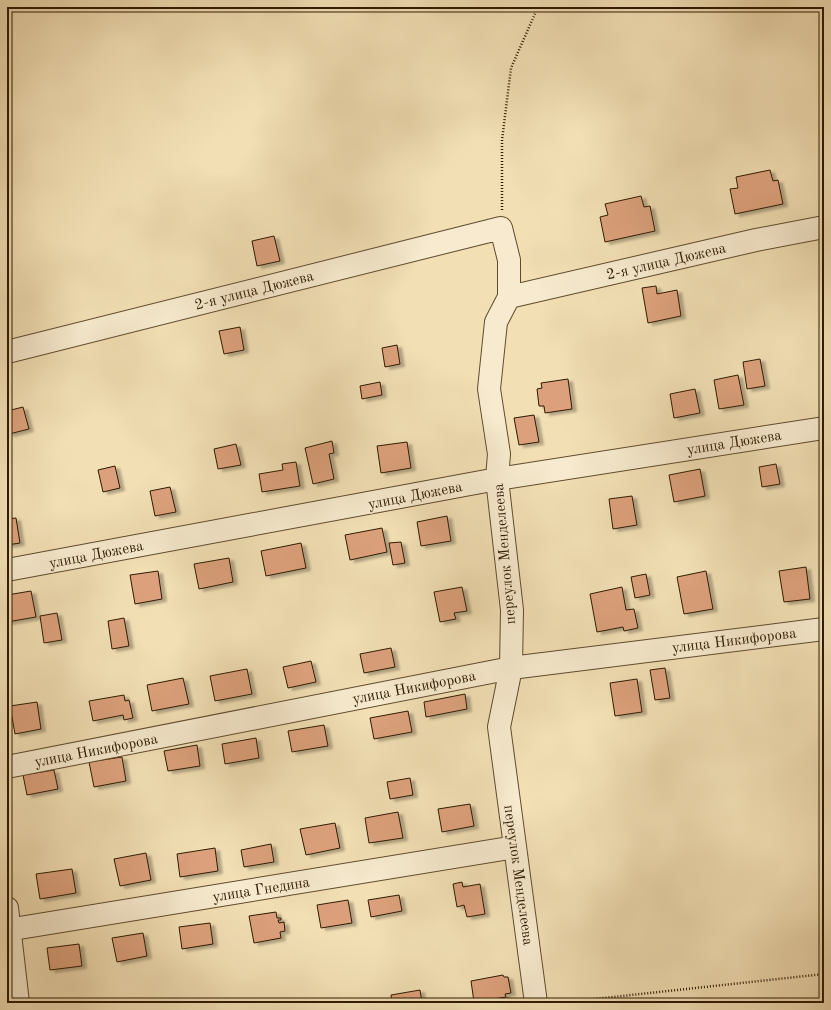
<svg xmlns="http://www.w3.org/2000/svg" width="831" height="1010" font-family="'Old Standard TT',serif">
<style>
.building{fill:#dca17b;stroke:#2e1a00;filter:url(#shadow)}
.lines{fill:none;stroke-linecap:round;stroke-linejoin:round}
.minor-casing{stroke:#5f4b2d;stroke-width:24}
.path{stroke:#2e1a00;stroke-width:2.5;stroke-dasharray:1 2;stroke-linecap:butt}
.minor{stroke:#f7eace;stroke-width:22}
.labels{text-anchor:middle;stroke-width:3;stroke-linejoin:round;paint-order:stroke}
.street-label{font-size:15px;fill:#2e1a00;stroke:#f7eace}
</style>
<defs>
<filter id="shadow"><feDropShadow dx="4.5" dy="2.5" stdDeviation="1" flood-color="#0004"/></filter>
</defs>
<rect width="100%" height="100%" fill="#f2dfb4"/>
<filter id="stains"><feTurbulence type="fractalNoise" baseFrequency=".005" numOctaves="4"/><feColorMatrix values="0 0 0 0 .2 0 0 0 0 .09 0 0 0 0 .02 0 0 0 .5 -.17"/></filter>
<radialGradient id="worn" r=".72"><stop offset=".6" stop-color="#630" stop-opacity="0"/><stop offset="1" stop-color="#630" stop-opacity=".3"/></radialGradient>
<!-- building -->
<path class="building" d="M770,170l3,11 5,-1 5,24 -48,10 -5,-25 8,-1 -2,-11z
M641,196l3,11 6,-1 5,25 -50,11 -5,-25 8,-2 -3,-11z
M274,236l6,25 -23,5 -5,-25z
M656,286l1,8 20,-4 4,26 -33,7 -6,-35z
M240,327l4,23 -20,4 -5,-23z
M397,345l3,19 -15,3 -3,-19z
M760,359l5,27 -18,3 -4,-27z
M738,375l6,30 -25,4 -5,-29z
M568,379l4,30 -27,4 -1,-7h-5l-2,-17 5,-1 -1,-5z
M380,382l2,13 -20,4 -2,-13z
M695,389l5,24 -26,5 -4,-24z
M23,407l6,22 -20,5 -2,-7v-16z
M534,415l5,27 -20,3 -5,-27z
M332,441l2,12 -5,1 5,25 -21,5 -8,-36z
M407,442l4,26 -30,5 -4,-27z
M236,444l5,21 -23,4 -4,-20z
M296,462l4,24 -38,6 -3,-18 24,-4 -1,-6z
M776,464l4,20 -18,3 -3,-20z
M115,466l5,22 -17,4 -5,-22z
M700,469l5,27 -31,6 -5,-27z
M170,487l6,25 -21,4 -5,-25z
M632,496l5,29 -24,4 -4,-30z
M447,516l4,25 -30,5 -4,-24z
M16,518l4,25 -13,2v-26z
M382,528l5,24 -37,8 -5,-25z
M401,542l4,21 -12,2 -4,-22z
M301,543l5,25 -40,8 -5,-25z
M229,558l4,24 -34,7 -5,-25z
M806,567l4,32 -26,3 -5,-31z
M158,571l4,28 -27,5 -5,-29z
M706,571l7,38 -29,5 -7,-37z
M646,574l4,21 -15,3 -4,-21z
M462,587l5,24 -13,2 2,6 -16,3 -6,-30z
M622,587l4,23 8,-1 4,19 -14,3 -1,-4 -26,5 -7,-38z
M31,591l5,26 -29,5v-27z
M57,613l5,27 -18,3 -4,-27z
M124,618l5,28 -17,3 -4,-28z
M391,648l4,19 -31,6 -4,-19z
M311,661l5,21 -28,6 -5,-21z
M665,668l5,30 -15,2 -5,-30z
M247,669l5,25 -37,7 -5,-25z
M183,678l6,26 -37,7 -5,-26z
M637,679l5,33 -27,4 -5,-33z
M465,694l2,15 -41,8 -2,-15z
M124,695l1,6 4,-1 4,18 -9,2 -1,-5 -30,6 -4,-20z
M37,702l4,27 -26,5 -5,-28z
M408,711l4,21 -38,7 -4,-21z
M324,725l4,21 -36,6 -4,-21z
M256,738l3,20 -34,6 -3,-20z
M197,745l3,21 -32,5 -4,-20z
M122,757l4,24 -32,6 -5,-25z
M54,770l4,19 -31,6 -4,-20z
M410,778l3,17 -23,4 -3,-17z
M470,804l4,22 -32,6 -4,-23z
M398,812l5,26 -34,5 -4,-25z
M335,823l5,25 -34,7 -6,-26z
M271,844l3,18 -30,5 -3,-17z
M215,848l3,23 -38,6 -3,-23z
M146,853l5,27 -31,6 -6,-27z
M72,869l4,24 -36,6 -4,-25z
M462,882l1,5 17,-3 5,30 -18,3 -3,-12 -7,2 -4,-23z
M399,895l3,16 -31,6 -3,-17z
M348,900l4,23 -31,5 -4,-23z
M276,912l1,6h4v2h-3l1,3 5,-1 1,9 -5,1 1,6 -27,5 -5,-27z
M210,923l3,21 -31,5 -3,-22z
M143,933l4,23 -30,6 -5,-24z
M79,944l3,22 -32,4 -3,-22z
M503,975l1,2h4l3,16 -6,1 1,3 -32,5 -3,-21z
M420,990l2,13h-30l-1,-8z"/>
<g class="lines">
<!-- minor casing -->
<g class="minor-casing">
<path id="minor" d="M509,297l247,-57 68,-13
M7,352l494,-124 8,32v37l-13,25 -7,67 10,65 -2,25 15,131 -1,58 -12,59 37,276
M7,570l490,-91 327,-51
M7,767l504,-99 313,-39
M7,908l11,95
M7,930l508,-83"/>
</g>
<!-- path -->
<path class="path" d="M502,210v-70l9,-72 27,-61
M570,1003l6,-2 248,-27"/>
<!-- minor -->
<use href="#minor" class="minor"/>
</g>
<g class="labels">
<!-- street labels -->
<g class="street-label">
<text transform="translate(666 261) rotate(-13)" y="5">2-я улица Дюжева</text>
<text transform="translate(254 290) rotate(-14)" y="5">2-я улица Дюжева</text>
<text transform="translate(734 442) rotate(-9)" y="5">улица Дюжева</text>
<text transform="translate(415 495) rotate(-11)" y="5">улица Дюжева</text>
<text transform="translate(96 554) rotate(-11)" y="5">улица Дюжева</text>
<text transform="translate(504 554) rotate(-95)" y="5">переулок Менделеева</text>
<text transform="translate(734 640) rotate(-7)" y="5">улица Никифорова</text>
<text transform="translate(414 687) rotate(-11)" y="5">улица Никифорова</text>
<text transform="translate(96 750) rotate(-11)" y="5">улица Никифорова</text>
<text transform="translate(519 875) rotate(82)" y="5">переулок Менделеева</text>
<text transform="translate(261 889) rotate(-9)" y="5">улица Гнедина</text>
</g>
</g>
<!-- margin -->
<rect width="831" height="1010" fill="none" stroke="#f2dfb4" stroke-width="24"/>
<rect x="8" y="8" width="815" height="994" fill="none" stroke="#2e1a00" stroke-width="2"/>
<rect x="12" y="12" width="807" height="986" fill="none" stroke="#2e1a00"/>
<rect width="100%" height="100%" filter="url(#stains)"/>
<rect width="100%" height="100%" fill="url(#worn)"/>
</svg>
